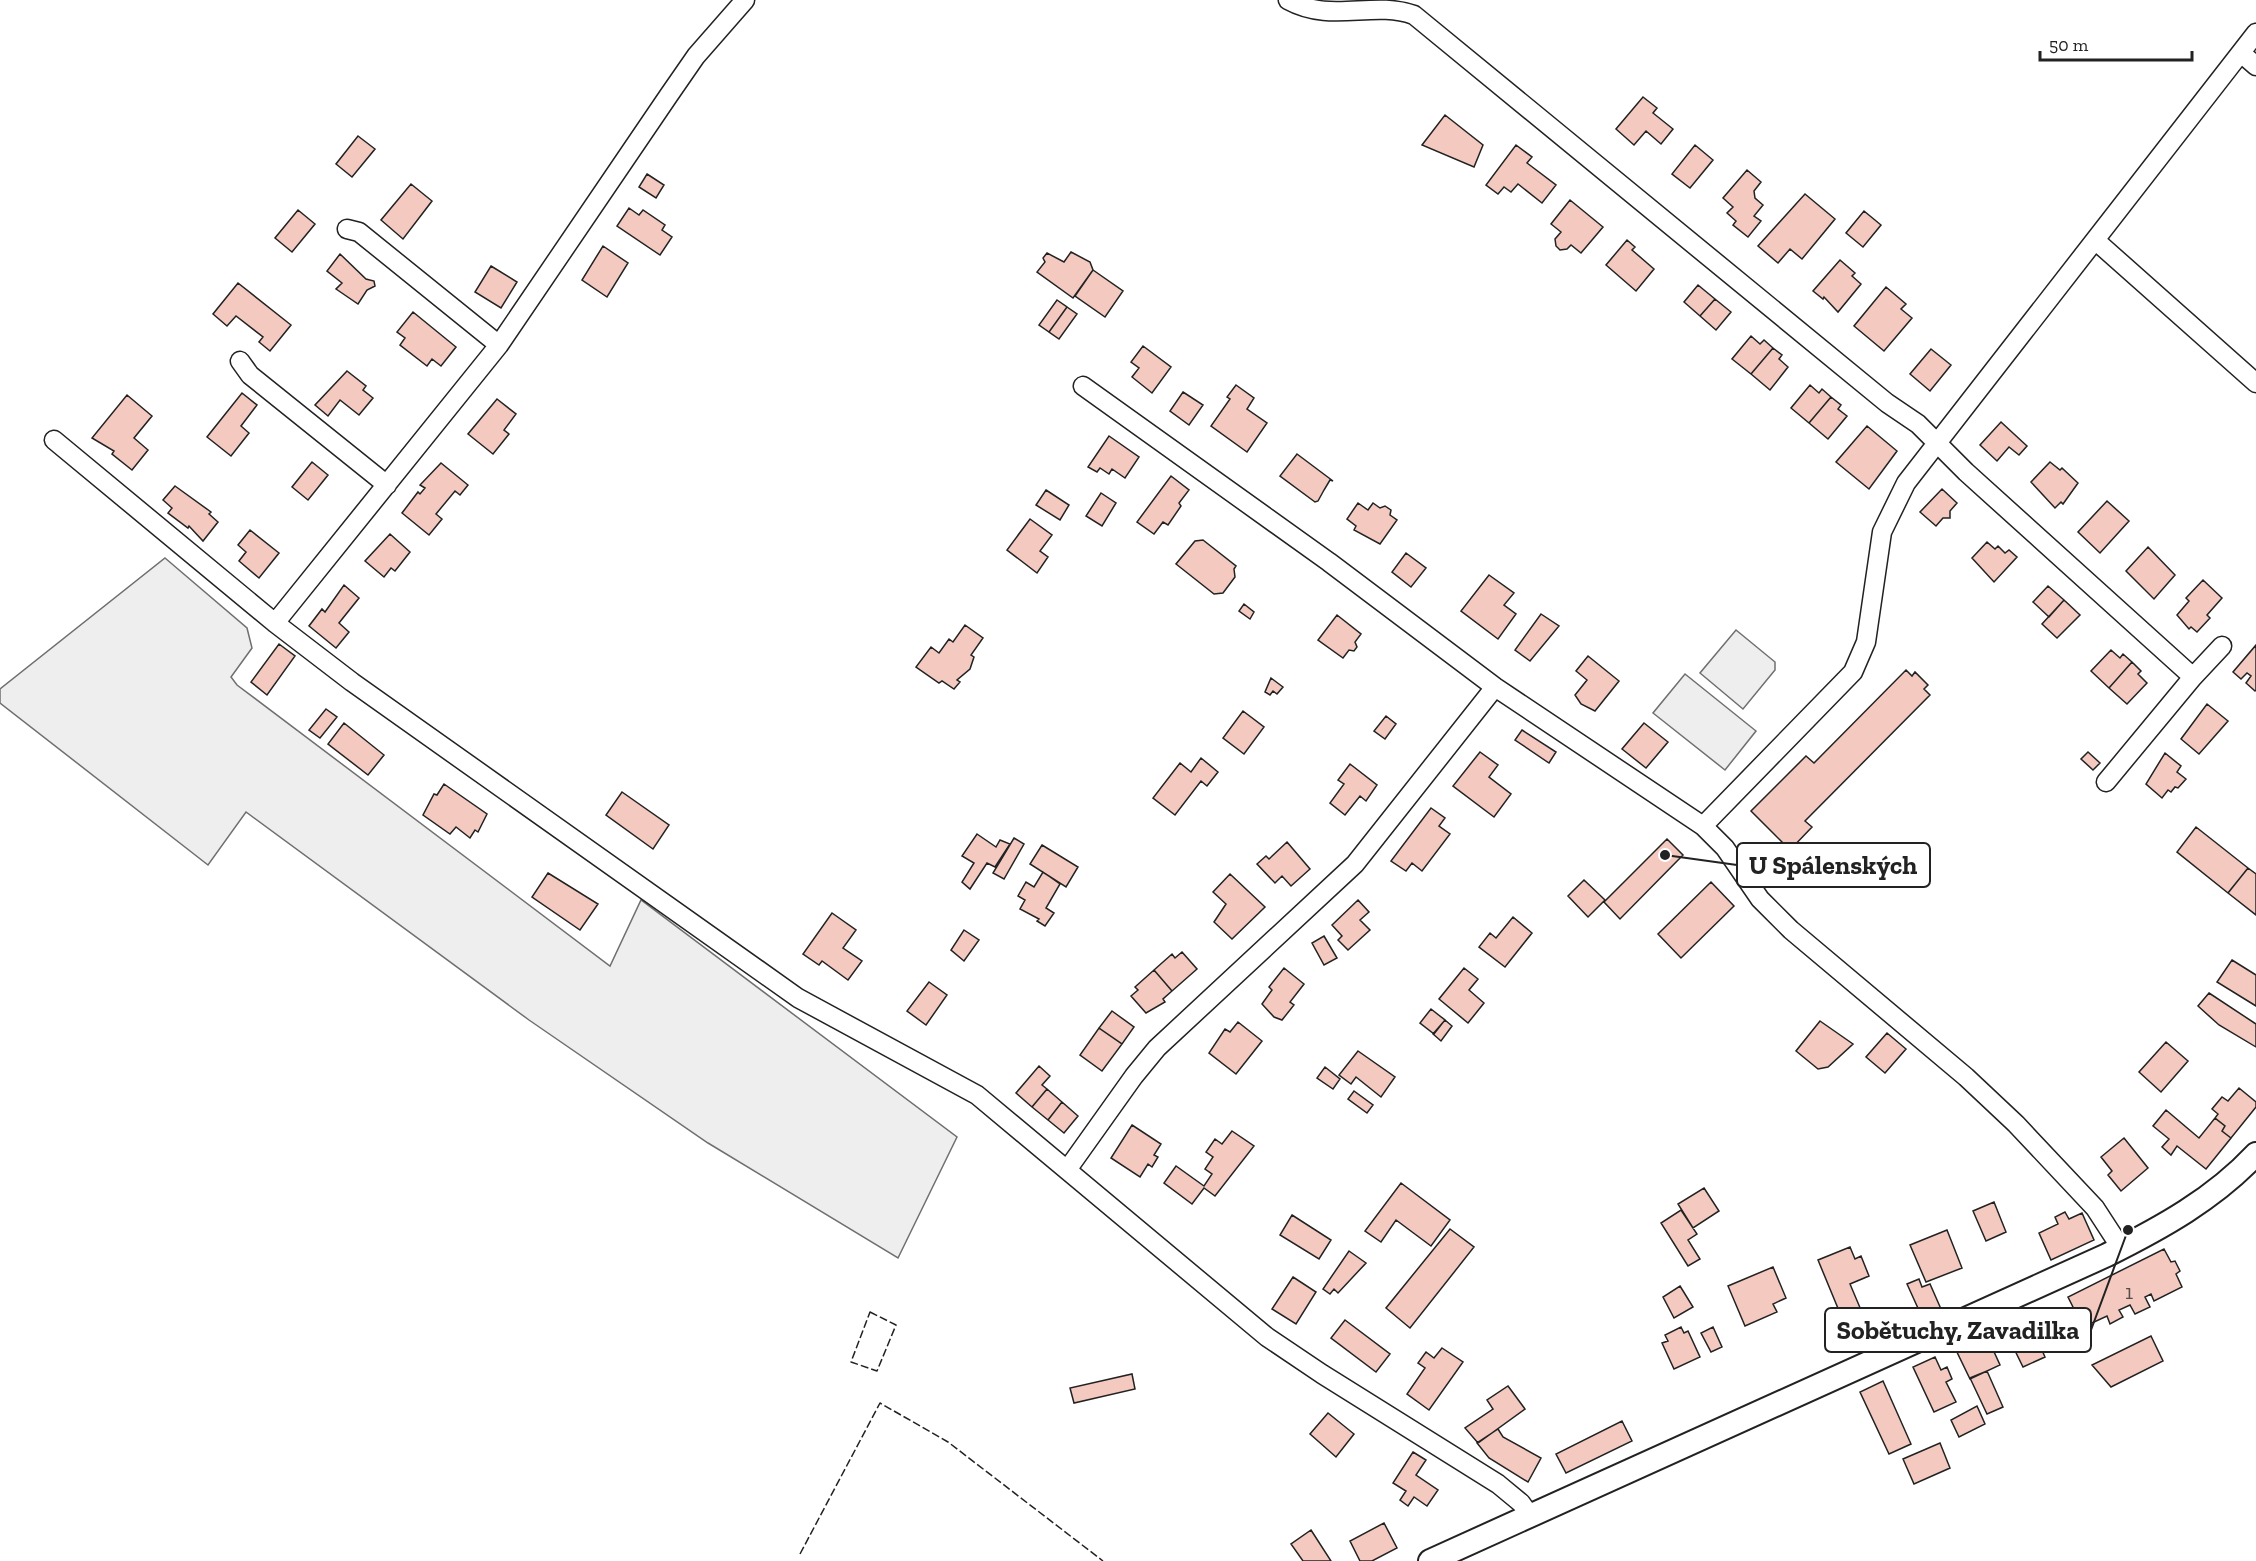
<svg xmlns="http://www.w3.org/2000/svg" width="2256" height="1561" font-family="'Zilla Slab',serif">
<style>
.green{fill:#eee;stroke:#6f6f6f;stroke-width:1.5}
.building{fill:#f3c9c0;stroke:#222;stroke-width:1.5}
.lines{fill:none;stroke-linecap:round;stroke-linejoin:round}
.minor-casing{stroke:#222;stroke-width:21}
.tertiary-casing{stroke:#222;stroke-width:26}
.minor{stroke:#fff;stroke-width:18}
.tertiary{stroke:#fff;stroke-width:22}
.fence{stroke:#222;stroke-width:1.5;stroke-dasharray:8 3;stroke-linecap:butt}
.labels{text-anchor:middle;stroke-width:4.5;stroke-linejoin:round;paint-order:stroke}
.number-label{font-size:21px;fill:#564c4a}
.leader{fill:none;stroke:#222;stroke-width:2}
.callout-dot{fill:#222;stroke:#fff;stroke-width:2}
.callout{fill:#fff;stroke:#222;stroke-width:2}
.callout-label{font-size:26px;text-anchor:middle;font-weight:bold;fill:#222}
</style>
<rect width="100%" height="100%" fill="#fff"/>
<!-- green -->
<path class="green" d="M165,558l82,70 5,20 -21,29 6,8 373,281 31,-66 316,237 -59,121 -190,-115 -179,-123 -283,-208 -38,53 -208,-162v-14z
M1736,630l39,32v8l-32,39 -43,-36z
M1685,674l71,57 -31,39 -72,-57z"/>
<!-- building -->
<path class="building" d="M1643,97l14,11 -4,5 20,16 -12,15 -15,-13 -12,14 -18,-16z
M1445,115l38,30 -9,22 -52,-22z
M358,136l17,13 -23,28 -16,-13z
M1516,145l16,12 -5,6 29,22 -14,18 -24,-19 -7,8 -7,-5 -6,7 -12,-9z
M1695,145l18,15 -23,28 -18,-14z
M1747,170l14,12 -7,9 1,7 8,7 -9,11 7,5 -13,16 -15,-12 3,-4 -9,-8 6,-6 -10,-9z
M647,174l17,11 -8,13 -17,-11z
M411,184l21,17 -29,38 -22,-19z
M1805,194l30,25 -33,40 -12,-10 -12,14 -20,-17z
M1570,200l33,27 -22,26 -10,-8 -4,4 -7,1 -4,-4 -1,-7 6,-7 -10,-8z
M629,208l10,7 4,-5 22,15 -3,5 10,7 -12,18 -43,-29z
M298,210l17,14 -23,28 -17,-14z
M1864,211l17,14 -18,22 -17,-14z
M1627,240l8,7 -3,3 22,19 -18,22 -30,-26z
M603,246l25,17 -21,34 -25,-17z
M1071,252l19,10 3,8 -20,28 -36,-26 8,-10 -2,-4 4,-5 17,9z
M340,254l26,25 8,2 1,5 -8,4 -9,14 -22,-15 6,-6 -15,-12z
M1840,260l15,13 -3,3 9,8 -23,28 -14,-15 -1,2 -10,-8z
M491,266l26,16 -16,26 -26,-16z
M1093,270l30,21 -18,26 -30,-21z
M238,283l53,42 -21,26 -11,-9 4,-5 -27,-21 -9,10 -14,-12z
M1698,285l17,14 -15,17 -16,-14z
M1886,287l20,17 -5,5 11,9 -28,33 -30,-25z
M1715,299l16,13 -15,18 -16,-14z
M1057,300l10,7 -18,25 -10,-7z
M1067,307l10,7 -18,25 -10,-7z
M413,312l43,35 -15,19 -9,-7 -5,7 -27,-21 5,-7 -8,-6z
M1751,336l9,8 4,-4 9,8 -22,26 -19,-15z
M1143,346l28,21 -19,26 -20,-16 7,-9 -8,-6z
M1773,348l9,7 -3,4 9,8 -18,23 -19,-16z
M1931,349l20,16 -21,26 -20,-17z
M347,371l19,15 -3,4 10,8 -14,17 -19,-15 -12,16 -13,-11z
M1236,385l18,13 -7,11 20,14 -20,29 -36,-26 19,-27 -3,-2z
M1810,385l9,8 3,-4 9,8 -22,26 -18,-15z
M1183,392l20,13 -14,20 -19,-14z
M242,393l15,12 -16,21 8,7 -18,23 -24,-19z
M127,395l25,21 -18,22 14,12 -16,20 -20,-16 2,-3 -22,-13z
M1831,397l10,8 -3,4 9,7 -19,23 -19,-16z
M497,399l19,15 -12,16 5,4 -16,20 -25,-20z
M2001,422l26,24 -8,9 -10,-8 -12,14 -17,-16z
M1867,426l30,25 -28,38 -33,-27z
M1109,436l30,21 -14,21 -13,-9 -3,5 -9,-6 -3,4 -9,-5z
M1297,454l36,27 -3,-1 -6,10 -6,11 -3,1 -35,-26z
M312,462l16,13 -20,25 -16,-13z
M2050,462l10,8 2,-2 16,15 -15,21 -2,-2 -6,6 -24,-26z
M441,463l27,22 -8,10 -5,-4 -19,23 6,5 -13,16 -27,-22 16,-21 2,2 5,-6 -5,-3z
M1171,476l18,14 -10,13 2,3 -13,19 -5,-3 -9,12 -17,-12z
M175,486l36,26 -2,2 9,8 -15,19 -14,-15 -1,2 -20,-15 4,-5 -9,-8z
M1942,489l15,14 -7,8v7h-7l-7,8 -16,-14z
M1046,490l23,15 -9,15 -24,-15z
M1101,493l15,10 -14,23 -16,-10z
M2107,501l22,20 -29,32 -22,-21z
M1358,503l10,7 5,-7 7,5 5,-2 6,4 -1,5 7,5 -17,24 -26,-14 2,-4 -9,-7z
M1030,519l22,16 -12,16 8,6 -11,16 -30,-23z
M250,530l29,23 -20,25 -20,-17 7,-9 -8,-7z
M390,534l20,18 -15,19 -4,-3 -7,9 -19,-16z
M1203,540l33,26 -2,3 1,8 -12,16 -9,1 -38,-30 19,-23z
M1987,542l8,7 3,-3 7,7 4,-3 8,7 -23,25 -22,-24z
M2148,547l27,28 -21,24 -28,-28z
M1406,553l20,15 -15,19 -19,-15z
M1489,575l25,18 -10,12 12,9 -18,25 -37,-28z
M2203,580l19,18 -15,17 3,3 -13,14 -6,-5 -2,2 -12,-14 12,-14 -3,-3z
M344,585l15,13 -20,25 10,9 -13,16 -27,-22 13,-17 3,3z
M2048,586l16,14 -15,17 -16,-15z
M2064,600l16,15 -23,23 -15,-14z
M1244,604l10,8 -4,7 -11,-8z
M1541,614l18,12 -29,35 -15,-11z
M1337,615l24,19 -6,8 2,5 -3,4 -5,-1 -6,8 -25,-18z
M965,625l18,13 -12,17 3,2 -4,12 -13,11 3,2 -6,7 -12,-8 -3,2 -23,-16 15,-20 8,6 10,-14 4,3z
M279,644l16,12 -28,39 -16,-13z
M2256,645v45l-1,1 -9,-8 5,-7 -4,-3 -6,6 -8,-7z
M2111,650l9,8 3,-4 9,8 -23,26 -18,-17z
M1588,656l31,25 -24,30 -14,-7 -6,-9 12,-15 -11,-9z
M2132,662l9,9 -3,3 9,9 -20,21 -18,-16z
M1906,670l6,6 3,-4 13,13 -4,4 6,6 -125,126 7,6 -22,23 -39,-39 55,-55 8,7z
M1271,678l12,9 -6,7 -4,-3 -3,4 -5,-3z
M2207,704l21,17 -29,33 -18,-15z
M326,709l11,8 -17,21 -11,-8z
M1243,711l21,16 -20,27 -21,-16z
M1386,716l10,8 -11,15 -11,-8z
M344,723l40,32 -16,20 -40,-31z
M1644,723l24,19 -22,26 -24,-19z
M1522,730l34,22 -7,11 -34,-23z
M1480,752l18,13 -9,12 22,17 -17,23 -41,-31z
M2088,752l12,11 -7,7 -12,-11z
M2165,753l16,13 -4,6 9,7 -8,9 -3,-1 -4,5 -3,-2 -6,8 -16,-14z
M1201,758l17,14 -11,14 -6,-5 -26,34 -22,-17 27,-35 11,9z
M1350,764l27,21 -11,16 -6,-5 -15,19 -15,-12 14,-19 -6,-4z
M444,784l43,30 -9,18 -3,-2 -5,8 -14,-11 -6,7 -27,-19 11,-21 3,1z
M622,792l47,33 -16,24 -47,-34z
M1431,808l14,10 -6,8 11,8 -28,37 -10,-8 -6,8 -15,-10z
M2196,827l52,41 -20,25 -51,-41z
M977,834l19,13 4,-7 10,4 -15,23 -8,-4 -17,26 -8,-7 12,-19 -12,-7z
M1014,838l10,6 -20,35 -11,-6z
M1667,839l16,16 -63,64 -16,-17z
M1287,842l23,27 -19,17 -9,-10 -7,7 -18,-19 9,-8 3,3z
M1042,845l36,22 -12,20 -36,-23z
M2248,868l8,6v41l-28,-22z
M1043,872l17,12 -14,24 8,5 -9,13 -8,-5 2,-2 -19,-10 5,-9 -7,-4 8,-14 8,5z
M548,873l50,31 -18,26 -48,-33z
M1230,874l35,33 -33,32 -18,-17 12,-18 -13,-12z
M1584,880l21,20 -17,17 -20,-21z
M1711,882l23,24 -53,52 -23,-24z
M1358,900l11,12 -9,8 10,10 -22,20 -10,-10 4,-4 -10,-11z
M832,913l24,17 -13,18 19,13 -14,19 -26,-19 -3,4 -16,-11z
M1513,917l19,16 -27,34 -26,-20 11,-14 6,5z
M964,930l15,10 -15,21 -13,-11z
M1324,936l13,22 -13,7 -12,-22z
M1182,952l15,17 -25,22 -18,-21 18,-16 3,4z
M2232,960l24,15v31l-39,-24z
M1284,968l20,16 -14,18 4,3 -12,15 -8,-3 -12,-13 10,-14 -3,-3z
M1464,968l14,11 -9,11 15,13 -16,20 -29,-24z
M1154,970l18,21 -9,8 2,3 -19,11 -15,-17 7,-6 -3,-3z
M929,982l18,13 -21,30 -19,-14z
M2209,993l47,31v23l-37,-22 -21,-19z
M1431,1009l14,11 -11,14 -14,-11z
M1112,1011l22,16 -12,17 -23,-16z
M1445,1020l7,6 -11,15 -8,-7z
M1820,1021l33,23 -25,23 -10,2 -22,-18z
M1238,1022l24,19 -26,33 -27,-21 16,-24 5,3z
M1099,1028l23,16 -20,27 -22,-16z
M1887,1033l19,16 -21,24 -19,-16z
M2166,1042l22,19 -27,31 -22,-20z
M1358,1051l37,26 -14,20 -25,-20 -5,7 -12,-9z
M1039,1066l11,10 -8,9 5,4 -15,18 -16,-14z
M1325,1067l15,12 -7,10 -16,-11z
M2239,1088l17,14v5l-25,31 -9,-7 3,-5 -10,-8 3,-4 -6,-5 10,-12 6,4z
M1047,1089l15,13 -14,18 -16,-13z
M1354,1091l19,14 -6,8 -19,-14z
M1062,1102l16,14 -14,17 -16,-13z
M2166,1110l33,28 16,-20 10,8 -3,5 9,7 -25,31 -29,-23 -6,9 -9,-8 7,-8 -16,-13z
M1132,1125l29,19 -7,11 4,2 -6,10 -4,-3 -8,13 -29,-19z
M1232,1131l22,15 -39,50 -11,-8 -12,16 -28,-21 12,-17 28,20 8,-12 -7,-5 8,-12 -7,-5 9,-13 7,5z
M2124,1138l24,30 -27,23 -13,-16 4,-4 -11,-14z
M1401,1183l49,37 -19,26 -35,-26 -15,22 -16,-11z
M1704,1188l15,23 -26,17 -15,-24z
M1994,1202l12,30 -20,9 -13,-30z
M1681,1210l16,24 -9,6 12,19 -12,7 -27,-43z
M2065,1212l4,7 13,-6 12,27 -43,20 -12,-27 19,-9 -3,-7z
M1292,1215l39,25 -12,19 -39,-24z
M1450,1229l24,18 -64,81 -24,-20z
M1947,1230l15,38 -36,14 -16,-37z
M1850,1247l5,12 6,-3 8,20 -19,8 11,26 -19,8 -24,-58z
M2164,1249l7,13 4,-1 5,10 -4,3 6,13 -28,14 -3,-7 -6,3 5,10 -15,7 -5,-9 -11,5 4,7 -13,7 -3,-8 -15,7 -6,-12 -9,4 -9,-18z
M1349,1251l17,12 -28,30 -4,-4 -4,5 -7,-5z
M1773,1267l13,31 -13,6 4,8 -32,14 -17,-40z
M1293,1277l23,15 -20,32 -24,-15z
M1919,1279l3,8 8,-3 11,25 -19,8 -15,-33z
M1680,1286l13,21 -19,11 -11,-21z
M2025,1316l5,9 6,-3 8,16 -6,3 7,16 -22,10 -20,-41z
M1345,1320l45,34 -14,18 -45,-34z
M1681,1327l3,6 4,-2 12,26 -26,12 -12,-26 6,-2 -3,-6z
M1713,1327l9,20 -11,5 -10,-19z
M2151,1336l12,25 -52,26 -19,-22z
M1979,1337l4,10 7,-4 10,22 -30,14 -15,-31z
M1442,1348l21,14 -34,48 -22,-16 18,-26 -7,-5 8,-11 8,6z
M1935,1357l6,13 6,-3 5,12 -6,3 10,20 -22,10 -21,-45z
M1987,1371l16,36 -16,7 -17,-36z
M1132,1374l3,15 -61,14 -4,-15z
M1883,1381l28,63 -22,10 -29,-62z
M1508,1386l17,23 -47,34 -13,-15 28,-19 -6,-9z
M1977,1406l8,18 -26,13 -8,-17z
M1328,1413l26,21 -18,23 -26,-23z
M1622,1421l10,20 -66,32 -10,-19z
M1498,1429l5,8 38,21 -13,24 -39,-24 -12,-15z
M1940,1443l10,25 -36,16 -11,-25z
M1413,1452l13,8 -10,15 22,15 -11,16 -13,-9 -6,9 -8,-6 6,-9 -13,-8z
M1384,1523l13,25 -25,13h-12l-10,-20z
M1311,1530l20,31h-28l-12,-17z"/>
<g class="lines">
<!-- minor casing -->
<g class="minor-casing">
<path id="minor" d="M1288,0c44,24 84,0 126,15l473,388 31,21 48,48 227,205 -87,105
M2241,53l15,13
M2095,240l161,143
M499,345l170,-250 27,-39 49,-56
M240,361l10,14 137,110
M1083,386l246,176 166,125 208,139 150,-154 13,-30 16,-110 24,-49 350,-450
M54,440l221,183 77,59 446,316 179,97 290,242 55,37 176,110 23,19 10,14
M275,623l224,-278 -140,-113 -12,-3
M2193,677l29,-31
M1703,826l22,22 35,51 31,31 175,147 50,47 79,84 26,40
M1067,1170l67,-94 23,-28 198,-184 140,-177"/>
</g>
<!-- tertiary casing -->
<g class="tertiary-casing">
<path id="tertiary" d="M1430,1561l677,-306c54,-27 107,-56 149,-101"/>
</g>
<!-- minor -->
<use href="#minor" class="minor"/>
<!-- tertiary -->
<use href="#tertiary" class="tertiary"/>
<!-- fence -->
<path class="fence" d="M870,1312l26,13 -19,46 -26,-9z
M800,1554l80,-151 68,39 155,119"/>
</g>
<g class="labels">
<!-- number labels -->
<g class="number-label">
<text x="2129" y="1299">1</text>
</g>
</g>
<!-- callouts -->
<path class="leader" d="M1665 855L1737 865M2128 1230L2091 1330"/>
<g class="callout-dot">
<circle cx="1665" cy="855" r="6"/>
<circle cx="2128" cy="1230" r="6"/>
</g>
<g class="callout">
<rect x="1737" y="843" width="193" height="44" rx="6"/>
<rect x="1825" y="1308" width="266" height="44" rx="6"/>
</g>
<g class="callout-label">
<text x="1833" y="874">U Spálenských</text>
<text x="1958" y="1339">Sobětuchy, Zavadilka</text>
</g>
<!-- scale -->
<path d="M2040 51v9h152v-9" fill="none" stroke="#222222" stroke-width="3"/>
<text x="2049" y="51" font-size="18" fill="#222222" stroke="#ffffff" stroke-width="4.5" paint-order="stroke">50 m</text>
</svg>
